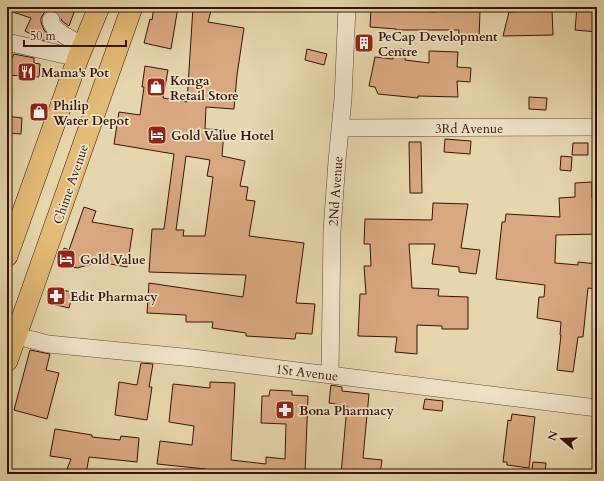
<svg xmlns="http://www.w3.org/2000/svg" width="604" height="481" font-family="Cardo,serif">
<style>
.building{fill:#daa880;stroke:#361307;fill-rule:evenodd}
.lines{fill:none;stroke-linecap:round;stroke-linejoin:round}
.minor-tunnel{stroke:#c3af8b;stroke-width:17;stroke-dasharray:17 8;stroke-linecap:butt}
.minor-casing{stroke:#624430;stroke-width:18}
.major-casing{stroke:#361307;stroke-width:22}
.minor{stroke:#efe4c9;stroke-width:17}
.major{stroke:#e3bb76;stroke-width:21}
.labels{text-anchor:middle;stroke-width:3.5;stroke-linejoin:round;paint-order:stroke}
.poi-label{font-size:13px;font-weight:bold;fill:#361307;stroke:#efe4c9;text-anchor:start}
.street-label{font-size:13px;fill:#361307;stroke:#efe4c9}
</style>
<rect width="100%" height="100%" fill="#e6d6ac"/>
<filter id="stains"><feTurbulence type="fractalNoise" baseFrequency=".005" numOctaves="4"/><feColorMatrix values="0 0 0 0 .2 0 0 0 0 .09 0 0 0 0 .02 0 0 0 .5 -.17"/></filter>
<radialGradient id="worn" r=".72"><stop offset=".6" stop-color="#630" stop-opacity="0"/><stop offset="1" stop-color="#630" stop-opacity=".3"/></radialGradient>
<!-- building -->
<path class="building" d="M7,7h69l-7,19 -7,-5 -4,-8 -4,-2 -6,-1 -4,3 -3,5v4l3,8 7,8 -1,3 -8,-1 -17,-9 6,-13 -24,-8z
M154,7h24l-7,42 -27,-6 6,-24 2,1z
M193,7h19l-4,15 36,6 -7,47 -3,34 -28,-2 -1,22 19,1 -2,26 23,5 -5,25 8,1 -2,13 9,1 -6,35 55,7 -8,60 19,1 -3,30 -16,-1 -1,6 -49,-3v-3l-34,-5 1,-6h-27v-7l-39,-2 2,-30 94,14 3,-22 -97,-3 3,-43h12l10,-75 -60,-10 5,-32 21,3 4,-28h-2l3,-21 23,4 -5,28 24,4zM186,156l24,4 -3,16 6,1 -8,59h-22l1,-6h-8z
M577,7h20v25l-22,-2z
M371,8l64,4v-1h45l-1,28h-21l1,-9h-63v-1l-26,-2z
M552,10l1,25 -50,1 6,-24z
M307,49l20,5 -3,11 -19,-5z
M394,49h12l-1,11 24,3v-12l29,1 -1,15 14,1 -1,14 -13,-1 1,16 -40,-1v2l-40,-4 -3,-7 -6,-1 6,-29 18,2z
M14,54l20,4v5l6,1 -1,13 -32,-2v-7z
M529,97l18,1 -1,12 -17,-1z
M7,116l15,2 -1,16 -14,-1z
M445,139l26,2 -1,13 -26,-2z
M409,142h12l1,51h-12z
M573,143h15v12h-16z
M561,156l11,1 -1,14 -11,-1z
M592,182v16h5v36l-41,1 -1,28 23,2v-3l19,2v25l-9,-1 -5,49h-5l-5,35 -16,-2 4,-35h-1l1,-13 -24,-4 2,-21h5l1,-12 -49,-6 6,-57h3l1,-8 54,3 -1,-19 16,-1v-14z
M433,203l35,1 -7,44 19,2 -4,24 -17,-2v-5l-27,-3 3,-20h-26l3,44 27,1 -1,7 30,1v32h-26v-3l-25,-1v29l-22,-2 2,-15 -39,-1 2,-42h6l-2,-28h7l-1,-22h-6l1,-25 67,1z
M84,207l12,4 -4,11 41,7 -6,38 -28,-5 -22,6 -17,-4 4,-16 5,2z
M55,289l18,3 -4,16 -17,-4z
M30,350l20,4 -4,16 13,3 -12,46 -33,-9z
M141,363l12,1 -4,23h3l-5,33 -32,-5 4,-33 18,3z
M210,382l25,1 -4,77 35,4v-7l19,2 1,-35 -25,-1 1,-27h7l1,-6 22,1v4l16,1 -3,78h-100l1,-5 -49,-5 3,-23 32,4 2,-19 -25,-4 4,-38 37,4z
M331,385l11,2v4l27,3 -6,64 19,2 -2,14h-39l6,-68 -18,-3z
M425,399l18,2 -1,10 -19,-2z
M512,414l23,3 -6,51 -22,-3v-3h-4l5,-42 3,1z
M55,429l37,6v2l28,3 1,-4 18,2 -2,24 -48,-5 -3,17h-21l6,-15 -21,-3z
M533,462l13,1 -1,11h-14z"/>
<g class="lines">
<!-- minor-tunnel -->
<path class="minor-tunnel" d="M51,20l5,-13"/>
<!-- minor casing -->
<g class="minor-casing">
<path id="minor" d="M51,20c0,11 23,20 32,26
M7,42l71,16
M340,128l257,-1
M7,335l10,1 31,8 145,14 404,50
M330,375l2,-144 5,-70 6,-62 4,-92"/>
</g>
<!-- major casing -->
<g class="major-casing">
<path id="major" d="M7,256l71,-198 21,-51
M7,361l125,-354"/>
</g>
<!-- minor -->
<use href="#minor" class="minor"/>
<!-- major -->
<use href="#major" class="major"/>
</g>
<!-- icons -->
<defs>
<g id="building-square" transform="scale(1)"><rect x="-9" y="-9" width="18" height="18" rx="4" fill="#8f2418" stroke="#efe4c9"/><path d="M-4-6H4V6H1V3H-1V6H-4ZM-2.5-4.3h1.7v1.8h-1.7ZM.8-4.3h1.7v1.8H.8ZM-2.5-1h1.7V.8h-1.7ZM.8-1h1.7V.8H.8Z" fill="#fff"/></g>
<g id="restaurant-square" transform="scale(1)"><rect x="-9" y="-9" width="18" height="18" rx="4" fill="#8f2418" stroke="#efe4c9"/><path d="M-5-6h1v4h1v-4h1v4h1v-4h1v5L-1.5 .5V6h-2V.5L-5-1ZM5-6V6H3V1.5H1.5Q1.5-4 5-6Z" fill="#fff"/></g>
<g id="shop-square" transform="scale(1)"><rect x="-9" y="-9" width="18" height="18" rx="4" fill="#8f2418" stroke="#efe4c9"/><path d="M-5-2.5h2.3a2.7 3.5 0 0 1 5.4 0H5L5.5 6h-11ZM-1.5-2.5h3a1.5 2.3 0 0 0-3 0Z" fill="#fff"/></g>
<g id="hotel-square" transform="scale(1)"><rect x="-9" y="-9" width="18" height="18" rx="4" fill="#8f2418" stroke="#efe4c9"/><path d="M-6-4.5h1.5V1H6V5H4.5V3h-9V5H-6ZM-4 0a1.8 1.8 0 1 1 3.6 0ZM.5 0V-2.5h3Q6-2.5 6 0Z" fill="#fff"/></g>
<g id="pharmacy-square" transform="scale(1)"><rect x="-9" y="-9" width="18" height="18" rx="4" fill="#8f2418" stroke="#efe4c9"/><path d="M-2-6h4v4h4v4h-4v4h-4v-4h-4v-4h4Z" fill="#fff"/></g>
</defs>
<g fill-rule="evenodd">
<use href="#building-square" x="364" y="43"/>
<use href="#restaurant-square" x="27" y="72"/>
<use href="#shop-square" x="156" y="87"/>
<use href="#shop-square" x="39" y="112"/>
<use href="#hotel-square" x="157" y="135"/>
<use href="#hotel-square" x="66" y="259"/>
<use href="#pharmacy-square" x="56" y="296"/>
<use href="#pharmacy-square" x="285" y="410"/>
</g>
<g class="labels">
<!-- poi labels -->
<g class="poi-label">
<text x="378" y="41">PeCap Development<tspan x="378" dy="15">Centre</tspan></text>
<text x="41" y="77">Mama's Pot</text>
<text x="170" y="85">Konga<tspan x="170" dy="15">Retail Store</tspan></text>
<text x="53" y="110">Philip<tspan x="53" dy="15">Water Depot</tspan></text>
<text x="171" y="140">Gold Value Hotel</text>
<text x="80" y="264">Gold Value</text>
<text x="70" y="301">Edit Pharmacy</text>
<text x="299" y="415">Bona Pharmacy</text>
</g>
<!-- street labels -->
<g class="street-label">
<text x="469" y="133">3Rd Avenue</text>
<text transform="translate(70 184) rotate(-71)" y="5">Chime Avenue</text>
<text transform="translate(335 191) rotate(-86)" y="5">2Nd Avenue</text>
<text transform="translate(307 372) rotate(7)" y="5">1St Avenue</text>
</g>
</g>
<!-- margin -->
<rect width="604" height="481" fill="none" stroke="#e6d6ac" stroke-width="24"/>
<rect x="8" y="8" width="588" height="465" fill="none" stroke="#361307" stroke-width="2"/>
<rect x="12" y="12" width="580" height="457" fill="none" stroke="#361307"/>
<!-- north arrow -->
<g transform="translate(562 439) rotate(289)" stroke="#efe4c9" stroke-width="3" paint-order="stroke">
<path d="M0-3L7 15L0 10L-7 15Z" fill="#361307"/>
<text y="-6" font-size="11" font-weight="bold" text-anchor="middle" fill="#361307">N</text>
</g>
<!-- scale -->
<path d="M24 40v6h102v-6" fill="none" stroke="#361307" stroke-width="2"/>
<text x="30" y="40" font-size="12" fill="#361307" stroke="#efe4c9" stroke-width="3" paint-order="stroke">50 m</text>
<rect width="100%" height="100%" filter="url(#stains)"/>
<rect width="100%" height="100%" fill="url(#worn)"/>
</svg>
